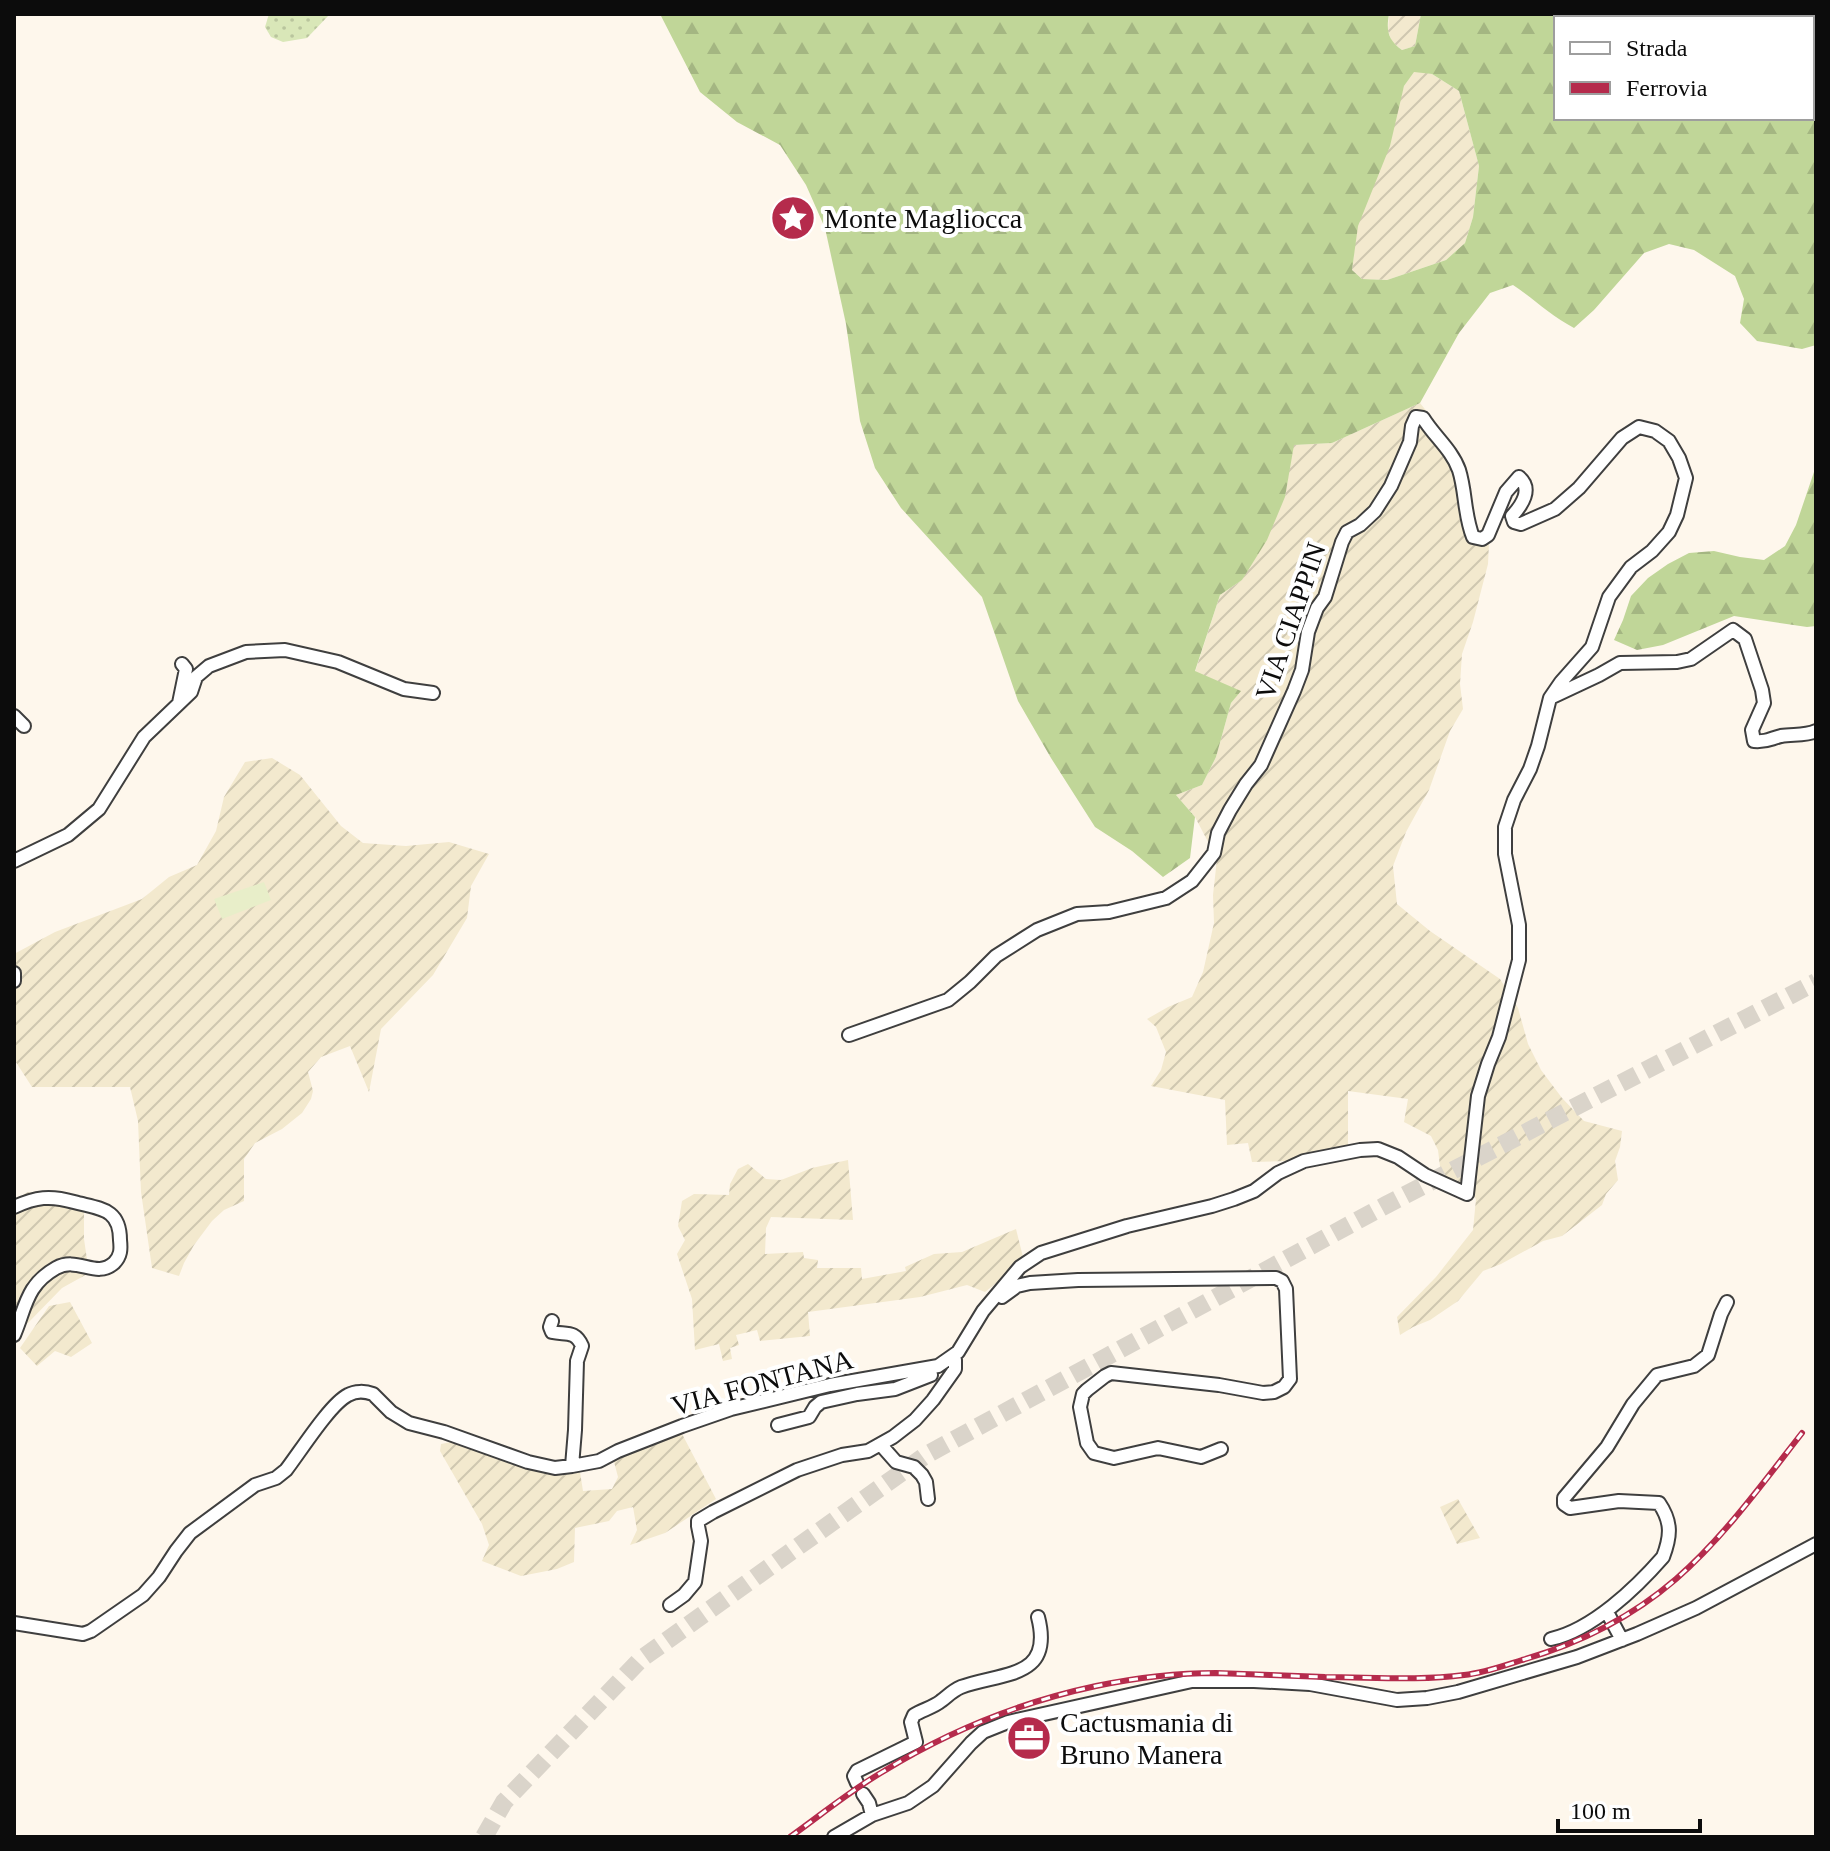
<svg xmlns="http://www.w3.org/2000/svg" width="1830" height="1851" font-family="Georgia,serif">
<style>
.farmland{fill:url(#farmland-furrows)}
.grass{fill:url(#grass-dots)}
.forest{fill:url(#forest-firs);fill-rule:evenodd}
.pitch{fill:#e8eec9}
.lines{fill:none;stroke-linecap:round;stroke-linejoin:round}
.highway-tunnel{stroke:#dad4ca;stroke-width:18;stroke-dasharray:18 9;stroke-linecap:butt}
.minor-casing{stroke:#3f3f3f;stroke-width:16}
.minor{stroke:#fff;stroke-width:12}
.rail-casing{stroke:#b52b4c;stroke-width:6}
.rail{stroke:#fff;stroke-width:3;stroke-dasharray:9;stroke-linecap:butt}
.labels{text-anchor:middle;stroke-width:8;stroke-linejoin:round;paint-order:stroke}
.poi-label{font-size:28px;fill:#0c0c0c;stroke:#fff;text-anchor:start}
.street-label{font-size:28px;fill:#0c0c0c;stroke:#fff}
</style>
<defs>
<pattern id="farmland-furrows" width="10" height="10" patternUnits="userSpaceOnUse" patternTransform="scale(2)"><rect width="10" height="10" fill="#f3e9ce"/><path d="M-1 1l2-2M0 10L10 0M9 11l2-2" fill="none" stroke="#cfc7b0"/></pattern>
<pattern id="grass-dots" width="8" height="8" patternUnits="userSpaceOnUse" patternTransform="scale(2)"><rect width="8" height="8" fill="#d9e7b8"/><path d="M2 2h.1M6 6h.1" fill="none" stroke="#b9c59d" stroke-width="1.8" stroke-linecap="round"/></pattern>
<pattern id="forest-firs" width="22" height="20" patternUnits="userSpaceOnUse" patternTransform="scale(2)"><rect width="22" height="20" fill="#c0d698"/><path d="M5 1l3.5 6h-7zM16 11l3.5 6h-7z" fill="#a4b682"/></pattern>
</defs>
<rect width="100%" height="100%" fill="#fef7ec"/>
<!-- farmland -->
<path class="farmland" d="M1389,14h32l-6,32 -13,4 -10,-8 -4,-11z
M1414,71l18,3 27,17 20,75 -6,51 -8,26 -19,17 -59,20 -25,-1 -10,-9 5,-44 18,-46 29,-94z
M1420,403l20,25 21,33 6,17 3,56 19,9 -1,21 -15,58 -11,32 -2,30 3,25 -13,22 -21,59 -23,42 -13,34 4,38 33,27 70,48 18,29 10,36 13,26 21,28 22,23 38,10 -2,16 -5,14 3,19 -12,14 -4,11 -40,31 -19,5 -42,23 -18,7 -25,30 -28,19 -17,7 -13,8 -3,-18 39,-40 37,-47 3,-31 -14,-15 -21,-9 -3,-25 -7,-14 -27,-14 4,-23 -60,-8v68l-96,3 -4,-19 -21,2 -2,-45 -74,-14 10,-16 5,-18 -10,-25 -9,-8 21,-12 24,-10 11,-25 11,-49 -1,-28 4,-36 -22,-42 -19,-22 26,-10 14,-28 15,-54 9,-12 -45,-19 25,-77 22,-15 43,-83 8,-52 39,-2z
M272,758l28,17 41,51 22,17 43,3 43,-4 40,12 -18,32 -4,32 -34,57 -52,54 -12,63 -19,-46 -29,11 -13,15 5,19 -2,8 -9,14 -20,16 -27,14 -11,16v42l-20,9 -12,11 -18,24 -10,18 -5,13 -27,-8 -11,-76 -3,-71 -8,-34h-98l-18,-28v-105l41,-22 87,-33 27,-22 28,-12 19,-34 8,-34 21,-35z
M848,1160l5,60 -82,-3 -5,11 -1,26 38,-2 1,6 14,2 -1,8h44l1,11 44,-8 -1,-4 29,-13 28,-2 54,-23 8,32 -39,31 -18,-7 -47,12 -112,15 2,24 -50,5 -3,-11 -21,5 3,10 -9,3 2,11 -9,2 -4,-17 -24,6 -3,-51 -15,-45 8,-14 -7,-14 4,-25 12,-7 35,1 1,-11 8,-15 10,-5 18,15 15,1 31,-12z
M28,1192l33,3 23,8v36l5,34 -27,15 -34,35 -14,8v-131z
M70,1302l22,41 -21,14 -16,-6 -18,15 -17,-18 29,-42z
M680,1430l36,69 -51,34 -35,12 7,-15 -4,-23 -16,4 -8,10 -34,7 -1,34 -17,7 -36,7 -39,-15 7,-16 -7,-21 -42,-73 1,-7 15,-3 90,29 34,2 3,19 29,-2 6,-12 -5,-19z
M1458,1499l22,39 -23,6 -17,-37z"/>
<!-- grass -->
<path class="grass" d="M269,14h61l-23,24 -24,4 -12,-5 -6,-10z"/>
<!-- forest -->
<path class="forest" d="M660,14h729c-3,17 -1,26 13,36l13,-4 6,-32h395v331l-14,4 -45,-8 -17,-18 4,-24 -9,-23 -41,-26 -25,-6 -25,9 -50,57 -20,18c-23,-12 -40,-29 -61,-43l-23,8 -31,40 -39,70 -88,40 -38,2 -9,52 -18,43 -25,40 -22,15 -25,76 46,20 -10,12 -15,54 -14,28 -26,10 19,22 -5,41 -27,19 -31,-26 -37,-24 -44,-69 -33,-57 -36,-104 -81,-89 -26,-40 -15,-47 -14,-97 -21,-96 -19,-43 -26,-40 -43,-23 -37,-30zM1556,18h256v100h-256zM1414,72l18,2 27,17 20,75 -6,51 -8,26 -19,17 -59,20 -25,-1 -10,-9 6,-44 32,-80 14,-60z
M1816,466v160l-9,1 -73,-11 -71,29 -26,5 -23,-10 9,-20 8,-24 17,-18 20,-14 21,-11 25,-2 26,6 24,3 21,-14 11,-21z"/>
<!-- pitch -->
<path class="pitch" d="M264,882l7,18 -49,19 -8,-20z"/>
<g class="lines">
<!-- highway-tunnel -->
<path class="highway-tunnel" d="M484,1837l20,-35 137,-143 285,-204 460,-250 430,-223"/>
<!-- minor casing -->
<g class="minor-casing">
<path id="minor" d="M1550,698l49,-23 21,-12 57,-1 14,-3 42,-29 12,9 17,51 2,13 -12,27 2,11c14,1 15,-2 27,-5 12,-2 24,0 35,-5
M179,703l7,-34 -4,-5
M14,716l10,10
M14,861l54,-26 31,-26 45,-72 47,-45 5,-15 13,-11 37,-14 39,-2 53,12 66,27 29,4
M14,973v8
M14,1207c22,-10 36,-12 60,-5 26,7 46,6 46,38 1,9 1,16 -6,23 -18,16 -36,-7 -58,5 -30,17 -30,39 -42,67
M1002,1297l15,-11 13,-3 48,-3 198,-2 6,3 4,8 4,90 -6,8 -10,5 -11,1 -44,-8 -108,-12 -6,3 -18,14 -4,4 -3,13 7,36 7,10 20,5 44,-10 43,9 20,-8
M552,1321l-2,6 2,5c14,3 23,-2 30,14l-5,15 -2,69 -3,36
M778,1425l31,-8 6,-10 6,-5 36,-8 38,-5 36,-14
M881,1445l15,17 18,5 8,8 4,7 2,17
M670,1605l14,-10 11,-13 6,-41 -3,-15v-5l15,-9 84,-42 45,-15 26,-4 25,-14 22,-17 18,-20 22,-31v-9l-4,-2
M1607,1612l15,28
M14,1623l69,11 8,-3 52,-36 16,-18 17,-26 14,-18 65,-48 21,-7 10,-8c14,-18 44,-66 62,-75 7,-4 17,-4 25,-1l18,18 18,11 35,9 84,30 27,6 17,-2 27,-5 19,-10 64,-25 49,-17 99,-24 108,-19 20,-14 25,-41 37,-44 21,-14 86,-27 85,-20 22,-7 20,-8 24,-18 26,-12 56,-11 18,-1 20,8 27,18 42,19 11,-98 10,-32 11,-27 20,-77v-35l-14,-71v-27l9,-27 16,-31 8,-23 12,-48 11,-16 31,-35 17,-50 22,-30 21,-16 17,-19 8,-17 9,-37 -7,-20 -10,-17 -14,-10 -16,-4 -17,11 -43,50 -24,21 -34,15 -7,-2 -2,-6c10,-11 21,-27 7,-39l-13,15 -18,43 -6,4 -9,-2c-9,-22 -7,-45 -14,-67 -7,-20 -25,-34 -36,-52l-7,-1 -4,9 -2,16 -19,44 -16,25 -15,14 -13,7 -5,10 -17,55 -8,11 -9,24 -6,38 -8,21 -33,74 -15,19 -16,26 -12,23 -4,20 -22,28 -26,17 -57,14 -32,2 -40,16 -41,26 -26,26 -22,18 -99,35
M1551,1639c41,-9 85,-51 112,-82 8,-21 9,-35 -4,-54l-40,-2 -49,7 -6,-4v-6l43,-51 26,-43 24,-29 37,-9 14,-11 13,-41 6,-12
M857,1783l-3,-7 3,-5 59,-29 -5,-20 3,-7c8,-5 20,-8 27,-14 8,-6 11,-10 20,-14 42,-15 93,-8 77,-70
M863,1794l6,9 3,12
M834,1837l38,-22 36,-12 25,-17 38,-43 12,-11 25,-10 184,-41h62l56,3 87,16 30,-2 31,-6 119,-35 60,-23 59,-26 120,-64"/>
</g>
<!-- minor -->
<use href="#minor" class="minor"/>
<!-- rail casing -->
<g class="rail-casing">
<path id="rail" d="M790,1837c31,-22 61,-47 94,-66 65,-40 137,-69 212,-85 39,-8 81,-13 120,-13 36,1 73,3 109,4 46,0 93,4 139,-2 20,-2 39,-9 58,-15 56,-16 110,-43 154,-81 48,-42 87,-96 126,-146"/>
</g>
<!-- rail -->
<use href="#rail" class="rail"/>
</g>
<!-- icons -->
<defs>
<g id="sight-disc" transform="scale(2.3)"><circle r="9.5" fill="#b52b4c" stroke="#fff"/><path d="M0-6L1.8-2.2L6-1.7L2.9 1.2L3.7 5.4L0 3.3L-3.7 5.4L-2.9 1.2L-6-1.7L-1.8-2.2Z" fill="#fff"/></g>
<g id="office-disc" transform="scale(2.3)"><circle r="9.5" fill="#b52b4c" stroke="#fff"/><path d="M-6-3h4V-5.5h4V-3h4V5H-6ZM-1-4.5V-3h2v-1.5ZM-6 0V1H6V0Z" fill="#fff"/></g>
</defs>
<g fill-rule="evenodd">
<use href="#sight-disc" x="793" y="218"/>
<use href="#office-disc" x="1029" y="1738"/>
</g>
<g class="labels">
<!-- poi labels -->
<g class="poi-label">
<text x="824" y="228">Monte Magliocca</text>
<text x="1060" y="1732">Cactusmania di<tspan x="1060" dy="32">Bruno Manera</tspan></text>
</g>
<!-- street labels -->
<g class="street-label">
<text transform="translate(1290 621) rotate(-71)" y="10">VIA CIAPPIN</text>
<text transform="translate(762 1382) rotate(-15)" y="10">VIA FONTANA</text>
</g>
</g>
<!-- border -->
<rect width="1830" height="1851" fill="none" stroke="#0c0c0c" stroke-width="32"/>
<!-- legend -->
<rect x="1554" y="16" width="260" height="104" fill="#ffffff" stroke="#9e9e9e" stroke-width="2"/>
<rect x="1570" y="42" width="40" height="12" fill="#ffffff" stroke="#9e9e9e" stroke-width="2"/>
<text x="1626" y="56" font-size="24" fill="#0c0c0c">Strada</text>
<rect x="1570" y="82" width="40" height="12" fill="#b52b4c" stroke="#9e9e9e" stroke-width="2"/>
<text x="1626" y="96" font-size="24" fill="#0c0c0c">Ferrovia</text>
<!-- scale -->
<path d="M1558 1819v12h142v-12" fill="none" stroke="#0c0c0c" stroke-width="4"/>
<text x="1570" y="1819" font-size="24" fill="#0c0c0c" stroke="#ffffff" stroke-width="6" paint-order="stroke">100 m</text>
</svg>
